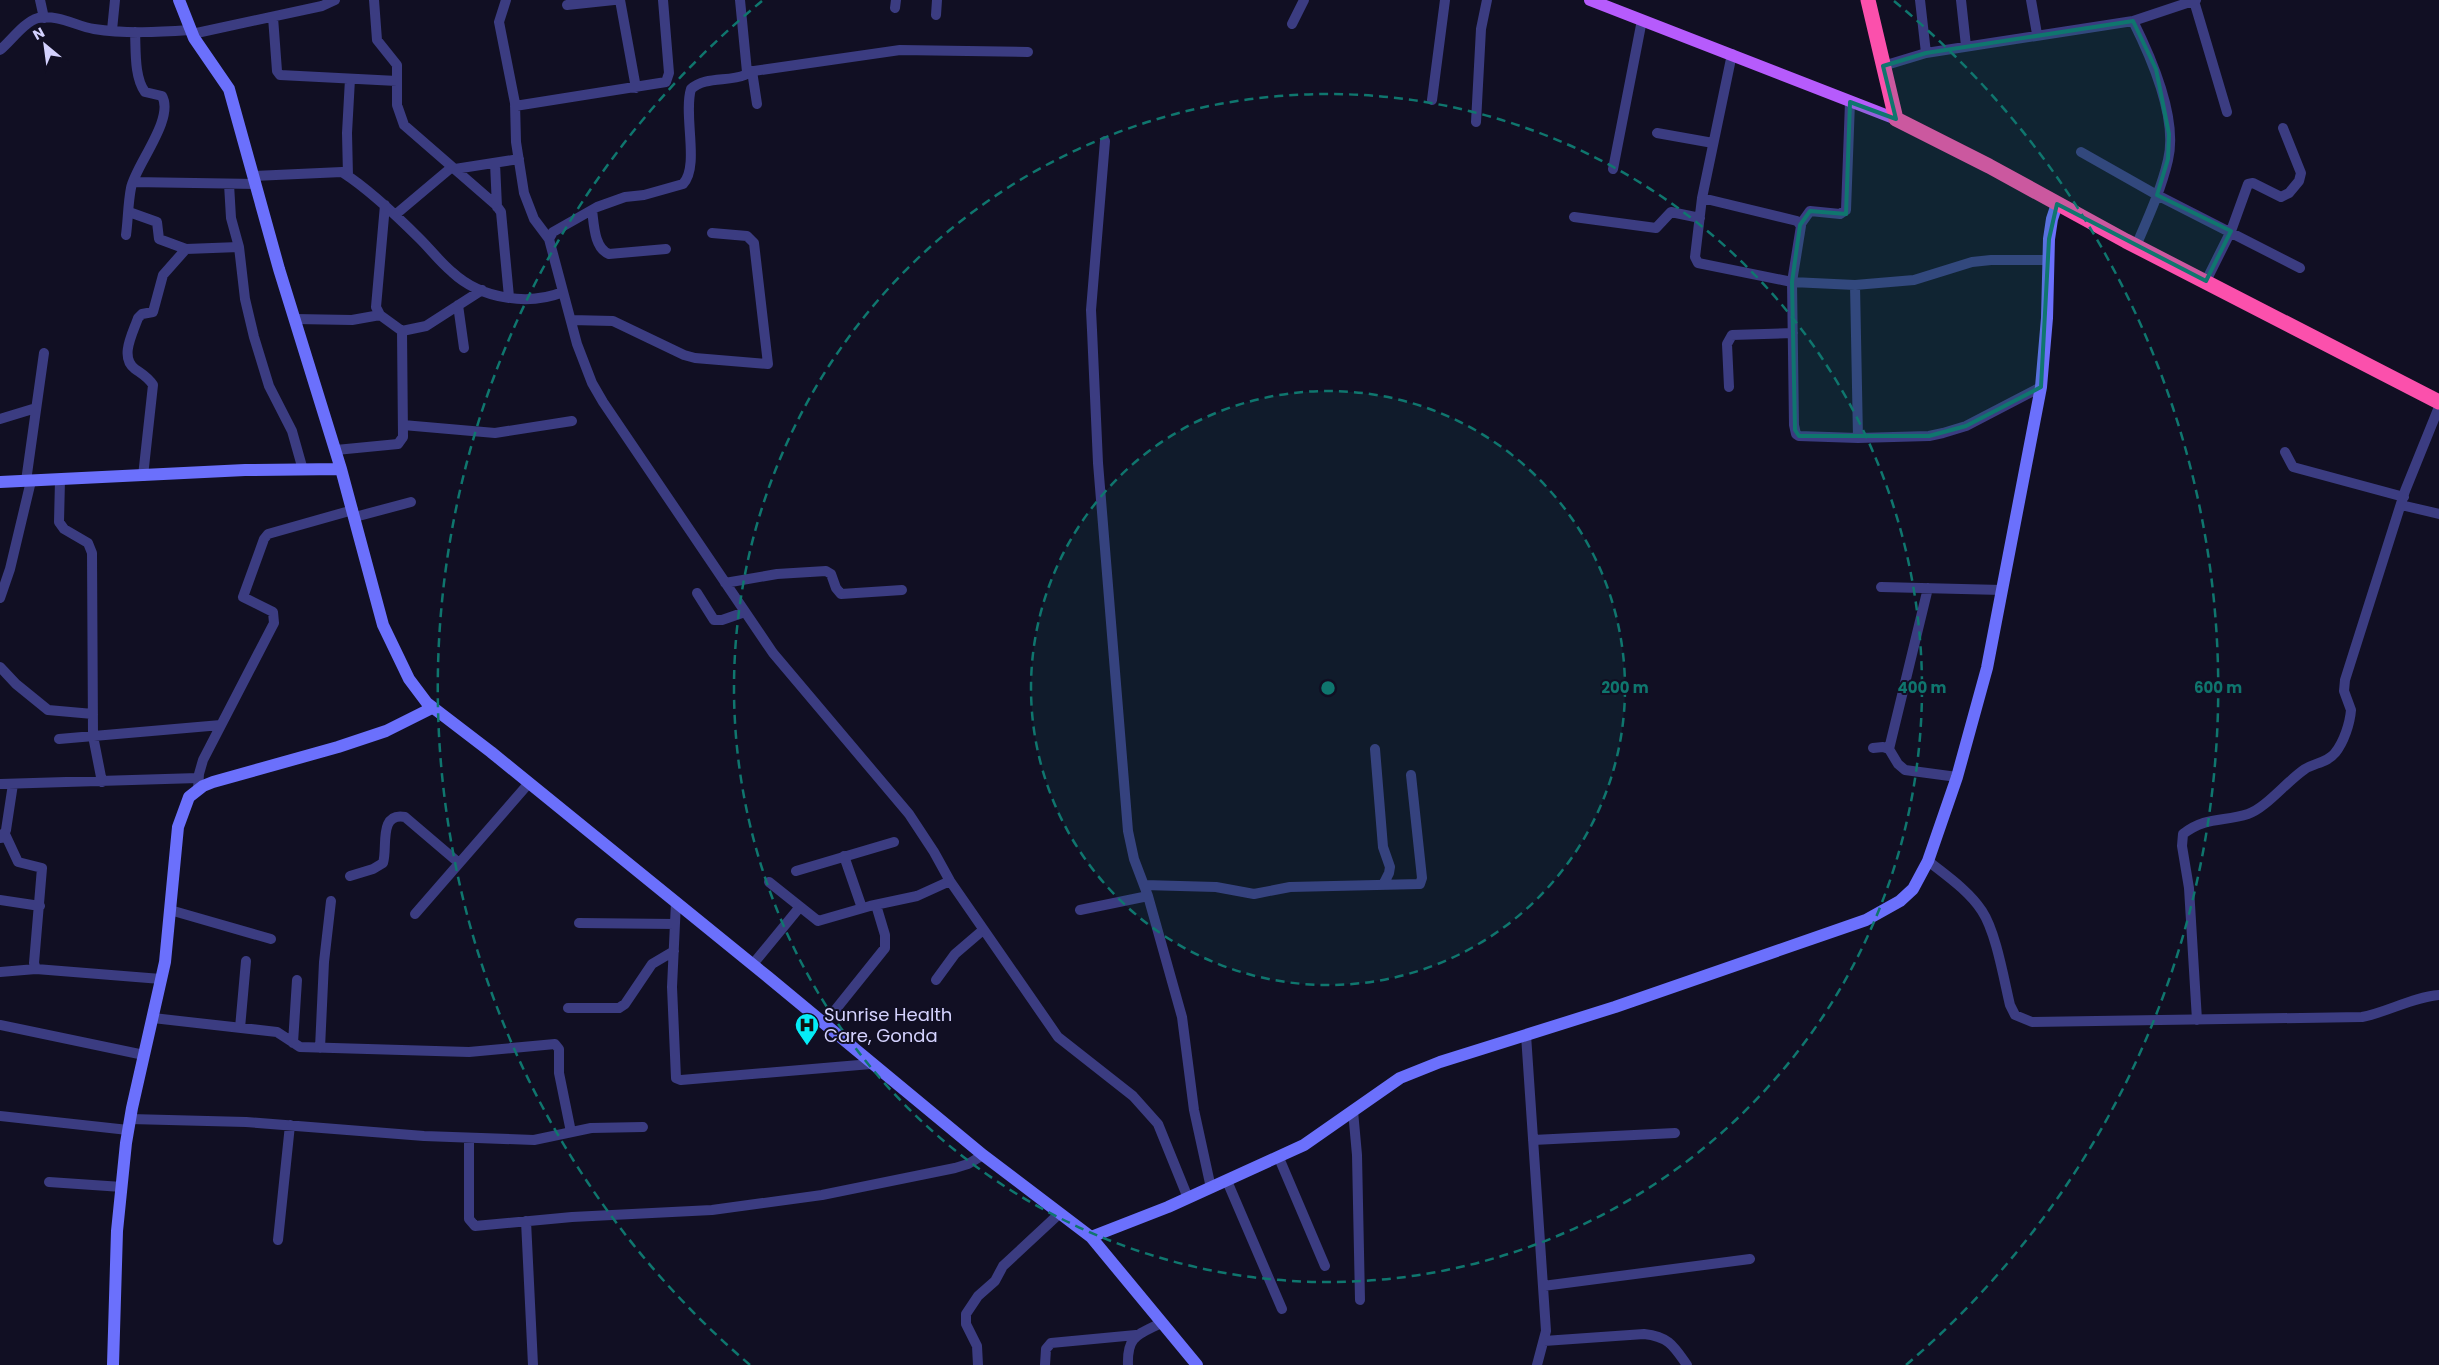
<svg xmlns="http://www.w3.org/2000/svg" width="2439" height="1365" font-family="Poppins,sans-serif">
<style>
.lines{fill:none;stroke-linecap:round;stroke-linejoin:round}
.street{stroke:#3b3c81;stroke-width:10}
.secondary{stroke:#6b70fc;stroke-width:12}
.primary{stroke:#b65bfc;stroke-width:12}
.highway{stroke:#fb50ac;stroke-width:15}
.marked{fill:#0f766e;fill-opacity:0.2;stroke:#0f766e;stroke-width:4;stroke-linejoin:round}
.ring{fill:none;stroke:#0f766e;stroke-width:2.5;stroke-dasharray:9 6}
.labels{text-anchor:middle;stroke-width:4;stroke-linejoin:round;paint-order:stroke}
.poi-label{font-size:18px;fill:#d4d2fe;stroke:#110f23;text-anchor:start}
.centre{fill:#0f766e;stroke:#110f23;stroke-width:2.5}
.ring-label{font-size:15px;text-anchor:middle;font-weight:bold;fill:#0f766e;stroke:#110f23;stroke-width:4;stroke-linejoin:round;paint-order:stroke}
</style>
<rect width="100%" height="100%" fill="#110f23"/>
<g class="lines">
<!-- street -->
<path class="street" d="M40,0l4,18
M374,0l3,40 20,25v40l7,20 92,80 5,7 8,85
M506,0l-7,22 16,81 1,39 8,51 10,26 15,20
M620,0l16,88
M740,0l7,72 -2,3c-17,7 -40,1 -54,14 -8,26 9,77 -8,95l-39,11 -19,2 -28,10 -44,25 -4,7 28,105 15,39 11,19 170,251 136,161 25,38 16,29 108,156 75,59 25,28 30,74
M1920,0l6,53
M1961,0l5,46
M2031,0l6,34
M2194,1l33,111
M567,5l47,-5
M895,8l1,-8
M936,15l1,-15
M273,17l4,54 3,4 117,6
M2133,21c18,36 45,98 35,139 -7,30 -20,58 -32,86
M1292,24l12,-24
M112,30l3,-30
M192,34l130,-28 13,-6
M0,50c11,-9 24,-28 38,-32 20,-4 38,8 56,11 32,5 65,3 96,1
M1732,54l-30,144 -7,59 3,6 94,19 2,143 2,9 3,2 59,2 71,-2 14,-3 23,-7 75,-39
M1883,66l43,-13 207,-32 63,-21
M752,71l5,33
M747,72l153,-22 128,2
M1432,100l13,-100
M515,106l151,-24 3,-9 -6,-73
M1476,122l5,-93 6,-29
M1657,133l56,10
M1105,141l-14,169 1,20 6,133 30,368 6,28 14,37 34,121 12,93 17,78
M2081,152l76,43 143,73
M495,163l2,44
M455,169l64,-10
M1613,169l29,-149
M253,176l89,-4c28,18 54,43 78,67 11,11 20,23 32,33 29,27 76,34 111,20
M348,176l-1,-43 3,-54
M133,182l123,2
M229,184l2,34 8,29 6,52 9,38 15,49 23,45 11,39
M1702,198l95,23 4,5 -9,56 63,3 59,-5 58,-18 19,-2h58
M592,210c2,14 2,38 17,44l57,-5
M129,212l28,10 2,17 27,10
M395,215l57,-48
M1574,217l82,11 15,-16 29,6
M1800,225l10,-14 30,3 6,-4 4,-108
M126,235c2,-15 2,-32 5,-47 4,-22 44,-69 31,-92l-17,-4c-11,-15 -9,-42 -10,-60
M2206,281l25,-50 17,-47 5,-1 28,14 8,-4 10,-12 2,-8 -18,-45
M1855,285l3,153
M458,305l6,43
M295,319l57,1 28,-5
M571,320l42,1 71,34 11,3 73,6 -14,-121 -7,-7 -35,-3
M402,331l24,-5 56,-36
M1729,387l-2,-43 5,-9 61,-2
M0,419l36,-11
M403,425l92,8 77,-12
M336,450l62,-6 5,-7 -1,-106 -22,-16 -4,-8 9,-102
M2285,452l8,15 111,30
M143,476l10,-91c-5,-8 -11,-11 -18,-16 -16,-12 -2,-36 3,-51l4,-4 11,-2 10,-37 23,-26 53,-2
M60,480l-1,42 5,7 24,14 4,10 1,183 9,46
M26,481l18,-128
M2401,505l38,9
M355,517l56,-15
M725,583l52,-9 49,-3 5,3 5,14 5,6 61,-4
M1881,587l121,3
M697,593l17,27h8l23,-8
M0,598l10,-29 21,-88
M0,667l16,17 32,26 45,4
M59,739l162,-14
M1873,748l10,-1 6,2 9,15 7,6 52,7
M1375,749l8,98 7,20 -1,6 -6,12
M1889,749l39,-161
M0,784l198,-6
M198,789l1,-15 4,-14 71,-137 -1,-11 -30,-15 21,-58 4,-5 85,-24
M5,834l13,28 24,6 -8,95 2,6 125,10
M1,838l5,-8 7,-46
M844,856l18,52
M1928,861c19,15 41,30 54,50 14,21 22,69 28,94l5,10 17,7 330,-5c26,-5 51,-20 77,-22
M796,871l98,-29
M350,876l23,-7 10,-6c5,-15 -5,-51 22,-46l54,46
M769,882l49,39 52,-15 47,-10 33,-15
M1144,885l72,2 38,7 36,-7 130,-3 2,-6 -11,-103
M0,900l40,6
M676,902l-4,85 4,91 5,2 190,-16
M170,910l101,29
M1080,910l68,-14
M415,914l114,-131
M579,923l96,1
M753,964l46,-56
M0,972l36,-3
M936,980l19,-26 28,-24
M568,1008h51l6,-4 27,-40 22,-13
M153,1018l124,14 23,15 169,5 86,-8 4,5v24l12,59
M2197,1020l-8,-132 -7,-42 1,-12c23,-18 41,-12 65,-20 18,-6 39,-33 57,-45 10,-6 23,-7 30,-16 9,-11 15,-30 16,-43l-7,-19 1,-11 60,-189 34,-84
M824,1024l61,-76v-13l-9,-30
M0,1025l144,30
M240,1028l6,-67
M1526,1035l20,296 -9,34
M293,1043l4,-63
M320,1048l4,-86 7,-61
M1353,1111l4,44 3,145
M0,1116l128,14
M130,1119l116,3 178,14 110,4 57,-12 52,-1
M469,1138v81l6,7 97,-9 140,-7 110,-15 133,-27 13,-4 15,-9
M1533,1140l142,-7
M1279,1158l46,108
M1227,1181l55,128
M49,1182l73,5
M526,1221l7,144
M278,1240l12,-115
M1543,1286l207,-27
M1544,1341l100,-7c25,3 29,11 43,31
M978,1365l-1,-19 -11,-22v-10l12,-18 17,-15 8,-15 57,-53
M1045,1365l1,-16 5,-6 85,-8
M1128,1365c-1,-29 9,-30 33,-42"/>
<!-- secondary -->
<path class="secondary" d="M179,0l15,38 35,51 50,180 62,200
M0,482l245,-12 96,-1 42,156 26,54 18,24 64,49 277,225 215,178 108,82 106,128
M1091,1237l77,-30 136,-62 96,-67 40,-16 175,-55 251,-87 34,-19 13,-12 15,-28 29,-84 30,-109 54,-281 6,-69 2,-79 3,-20 5,-15
M113,1365l4,-134 9,-88 6,-35 33,-146 13,-135 11,-30 14,-11 10,-4 125,-35 48,-16 46,-23"/>
<!-- primary -->
<path class="primary" d="M1590,0l306,119"/>
<!-- highway -->
<path class="highway" d="M1868,0l28,119 93,47 137,75 313,161"/>
</g>
<!-- marked area -->
<path class="marked" d="M2133,21l23,48 13,65 -1,25 -11,36 74,36 -25,50 -149,-77 -8,35 -8,148 -75,39 -37,10h-130l-4,-6 -3,-148 8,-57 10,-14 36,3 4,-112 46,17 -13,-53 43,-13z"/>
<!-- distance rings -->
<circle cx="1328" cy="688" r="297" fill="#0f766e" fill-opacity=".12"/>
<g class="ring">
<circle cx="1328" cy="688" r="297"/>
<circle cx="1328" cy="688" r="594"/>
<path d="M750 1365A890 890 0 0 1 762 1M1894 1A890 890 0 0 1 1906 1365"/>
</g>
<!-- icons -->
<defs>
<g id="hospital-pin" transform="scale(1.25)"><path d="M0 17L-7.5 6A9.5 9.5 0 1 1 7.5 6Z" fill="#05edf7" stroke="#110f23"/><path d="M-5-5h3v3.5h4V-5h3V5h-3V1.5h-4V5h-3Z" fill="#111"/></g>
</defs>
<g fill-rule="evenodd">
<use href="#hospital-pin" x="807" y="1025"/>
</g>
<g class="labels">
<!-- poi labels -->
<g class="poi-label">
<text x="824" y="1021">Sunrise Health<tspan x="824" dy="21">Care, Gonda</tspan></text>
</g>
</g>
<circle cx="1328" cy="688" r="8" class="centre"/>
<g class="ring-label">
<text x="1625" y="693">200 m</text>
<text x="1922" y="693">400 m</text>
<text x="2218" y="693">600 m</text>
</g>
<!-- north arrow -->
<g transform="translate(45 45) rotate(331)" stroke="#110f23" stroke-width="4" paint-order="stroke">
<path d="M0-4L9 19L0 12L-9 19Z" fill="#d4d2fe"/>
<text y="-8" font-size="14" font-weight="bold" text-anchor="middle" fill="#d4d2fe">N</text>
</g>
</svg>
